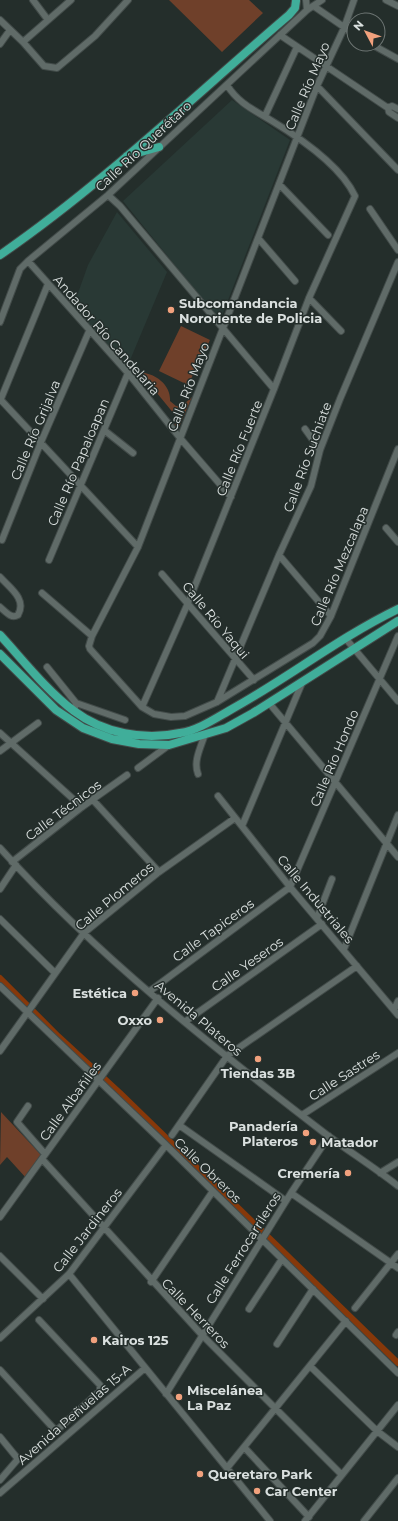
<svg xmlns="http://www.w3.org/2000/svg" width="398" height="1521" font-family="Montserrat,sans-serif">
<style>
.built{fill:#293935}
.green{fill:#6f402a}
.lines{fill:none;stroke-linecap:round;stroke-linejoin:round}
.canal{stroke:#86380a;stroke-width:6}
.minor-casing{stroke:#424b49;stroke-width:8}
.major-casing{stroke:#424b49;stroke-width:10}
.minor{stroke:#606b68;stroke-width:6}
.major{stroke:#40ae9a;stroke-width:8}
.poi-dot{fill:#f1a17d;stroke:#242e2b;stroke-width:1.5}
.labels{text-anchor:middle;stroke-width:3;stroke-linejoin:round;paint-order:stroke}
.street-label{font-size:13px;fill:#dae0df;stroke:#242e2b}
.poi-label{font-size:13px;font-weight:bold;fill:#dae0df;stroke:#242e2b;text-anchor:start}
</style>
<rect width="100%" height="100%" fill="#242e2b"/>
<!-- built -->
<path class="built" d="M232,100l58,40 -70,181 -97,-120z
M117,212l50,60 -39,93 -37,-37 -18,-21 15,-42z"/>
<!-- green -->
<path class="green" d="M169,0h80l14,13 -41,39z
M181,326l29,14 -22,45 -29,-14z
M129,372c6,1 11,1 16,1 14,3 26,14 25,28l6,5 7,-1 9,-8 -13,30 -5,-2 5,-5 -36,-44 -11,-1z
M1,1112l42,45 -16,22 -20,-22 -7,8z"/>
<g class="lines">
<!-- canal -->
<path class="canal" d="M0,978l58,58 62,57 278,270"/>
<!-- minor casing -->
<g class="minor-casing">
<path id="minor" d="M33,0l15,20
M306,0l1,10
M354,0l-10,28 -27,58 -179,461 -46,89 -3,10 1,3 52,58 12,7 17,3 14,-1 32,-14 96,-59 7,-7 11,-20 67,-167
M386,0l12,6
M315,7l39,27
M0,20l23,22 21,24 13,2 38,-32 33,-36
M280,35l108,73 4,-2 6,3
M23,42l48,-42
M0,44l10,-14
M371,44l27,15
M317,86l81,84
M388,108l1,4 9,6
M265,116l32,-69
M279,184l49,51
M108,195l12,11 154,183
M370,209l28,41
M258,238l37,43
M28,261l100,112 52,65 51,59
M309,298l32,33
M0,322l20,-53 8,-8 80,-66 199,-185 15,-10
M0,399l138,148
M0,401l48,-117
M305,429l15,21
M104,430l29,23
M386,528l12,14
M2,540l39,-98 49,-113
M279,555l52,61
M49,560l79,-187
M162,574l92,106
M0,577c10,11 27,22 18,38 -7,4 -12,-3 -18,-8
M42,593l50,43
M346,639l52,62
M47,667l29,36
M217,702l62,-147 32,-69 9,-36 20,-51 58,-137
M269,703l129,154
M142,707l46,-104 86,-214 35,-91 46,-102c-14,-30 -55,-58 -83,-75 -18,-11 -34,-18 -45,-36
M74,711l2,-8 49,17
M0,733l82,74
M0,751l38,-28
M138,768l31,-23
M198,774c-5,-13 3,-27 7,-40
M218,796l72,91 108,128
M93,800l66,72
M242,826l60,-143
M0,848c96,107 214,200 327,287 23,17 48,33 71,51
M12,862l70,-55 45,-32
M290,887l108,-251
M0,889l16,-24
M317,918l15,-39
M0,919l55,54
M344,949l54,-134
M0,986l163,156 235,231
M150,991l140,-104
M394,1010l4,-9
M186,1021l136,-97
M0,1051l84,-118 75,-61 76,-54
M28,1106l-11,16 28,32
M302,1115l96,-62
M179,1125l107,76
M172,1135l55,-79 130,-90
M42,1159l160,176 140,140
M380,1173l18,-11
M291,1193l107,75
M0,1217l158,-219
M0,1256l43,43
M69,1274l201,247
M151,1282l62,-91
M355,1308l43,-54
M249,1309l33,-50
M396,1335l2,-3
M0,1338l69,-64 97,-129
M277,1344l36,-55
M310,1366l67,65 21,16
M0,1370l56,61 44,-40v-6l-61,-65
M166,1394l125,-201 38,-57
M0,1437l18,22 -18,21
M244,1447l65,70
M227,1468l119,-147
M0,1493l145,-125
M305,1521l93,-116
M364,1521l34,-43"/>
</g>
<!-- major casing -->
<g class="major-casing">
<path id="major" d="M127,156l32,-9
M0,255c103,-71 194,-159 289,-240l6,-7 1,-7
M0,635c23,25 46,55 74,76 29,22 70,30 106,22 19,-3 36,-15 52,-24 56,-31 108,-72 166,-100
M0,654l56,56 27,18 29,11 27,5 30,1 57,-17 27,-15 145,-92"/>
</g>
<!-- minor -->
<use href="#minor" class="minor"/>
<!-- major -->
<use href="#major" class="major"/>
</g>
<!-- markers -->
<g class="poi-dot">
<circle cx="171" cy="310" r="4"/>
<circle cx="135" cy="993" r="4"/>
<circle cx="160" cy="1020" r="4"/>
<circle cx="258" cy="1059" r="4"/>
<circle cx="306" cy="1133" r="4"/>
<circle cx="313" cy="1142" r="4"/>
<circle cx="348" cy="1173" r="4"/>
<circle cx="94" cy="1340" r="4"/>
<circle cx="179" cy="1397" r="4"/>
<circle cx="200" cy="1474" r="4"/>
<circle cx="257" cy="1491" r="4"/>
</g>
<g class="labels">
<!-- street labels -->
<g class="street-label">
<text transform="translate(307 86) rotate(-67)" y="5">Calle Río Mayo</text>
<text transform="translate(143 146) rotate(-43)" y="5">Calle Río Querétaro</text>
<text transform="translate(107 335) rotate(49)" y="5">Andador Río Candelaria</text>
<text transform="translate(188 387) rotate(-69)" y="5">Calle Río Mayo</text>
<text transform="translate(35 430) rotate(-67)" y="5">Calle Río Grijalva</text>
<text transform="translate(239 448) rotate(-68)" y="5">Calle Río Fuerte</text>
<text transform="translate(307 457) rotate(-70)" y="5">Calle Río Suchiate</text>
<text transform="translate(78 462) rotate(-67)" y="5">Calle Río Papaloapan</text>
<text transform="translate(339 566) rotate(-67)" y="5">Calle Río Mezcalapa</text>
<text transform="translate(216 620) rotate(50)" y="5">Calle Río Yaqui</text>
<text transform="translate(334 758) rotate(-67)" y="5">Calle Río Hondo</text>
<text transform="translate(63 810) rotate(-37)" y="5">Calle Técnicos</text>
<text transform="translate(114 896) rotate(-40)" y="5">Calle Plomeros</text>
<text transform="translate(316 899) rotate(50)" y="5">Calle Industriales</text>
<text transform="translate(213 930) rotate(-36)" y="5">Calle Tapiceros</text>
<text transform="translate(247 964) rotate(-35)" y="5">Calle Yeseros</text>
<text transform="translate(199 1018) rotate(40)" y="5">Avenida Plateros</text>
<text transform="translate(344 1075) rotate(-33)" y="5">Calle Sastres</text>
<text transform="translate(70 1101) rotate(-54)" y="5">Calle Albañiles</text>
<text transform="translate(208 1170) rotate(44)" y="5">Calle Obreros</text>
<text transform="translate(87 1230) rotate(-52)" y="5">Calle Jardineros</text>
<text transform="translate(243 1248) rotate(-58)" y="5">Calle Ferrocarrileros</text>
<text transform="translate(196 1313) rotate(46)" y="5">Calle Herreros</text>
<text transform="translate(74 1414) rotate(-41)" y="5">Avenida Peñuelas 15-A</text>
</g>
<!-- poi labels -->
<g class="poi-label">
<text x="179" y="308">Subcomandancia<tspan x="179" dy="15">Nororiente de Policia</tspan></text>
<text x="127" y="998" text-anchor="end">Estética</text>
<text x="152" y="1025" text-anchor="end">Oxxo</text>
<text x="258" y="1078" text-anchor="middle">Tiendas 3B</text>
<text x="298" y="1131" text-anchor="end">Panadería<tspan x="298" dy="15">Plateros</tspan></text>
<text x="321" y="1147">Matador</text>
<text x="340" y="1178" text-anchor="end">Cremería</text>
<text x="102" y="1345">Kairos 125</text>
<text x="187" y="1395">Miscelánea<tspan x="187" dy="15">La Paz</tspan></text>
<text x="208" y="1479">Queretaro Park</text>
<text x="265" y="1496">Car Center</text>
</g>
</g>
<!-- north arrow -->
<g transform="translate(366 32) rotate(311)"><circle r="19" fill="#242e2b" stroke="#6d7573"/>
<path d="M0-3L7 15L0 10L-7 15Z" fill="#f1a17d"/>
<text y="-6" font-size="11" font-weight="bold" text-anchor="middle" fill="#dae0df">N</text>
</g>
</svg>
